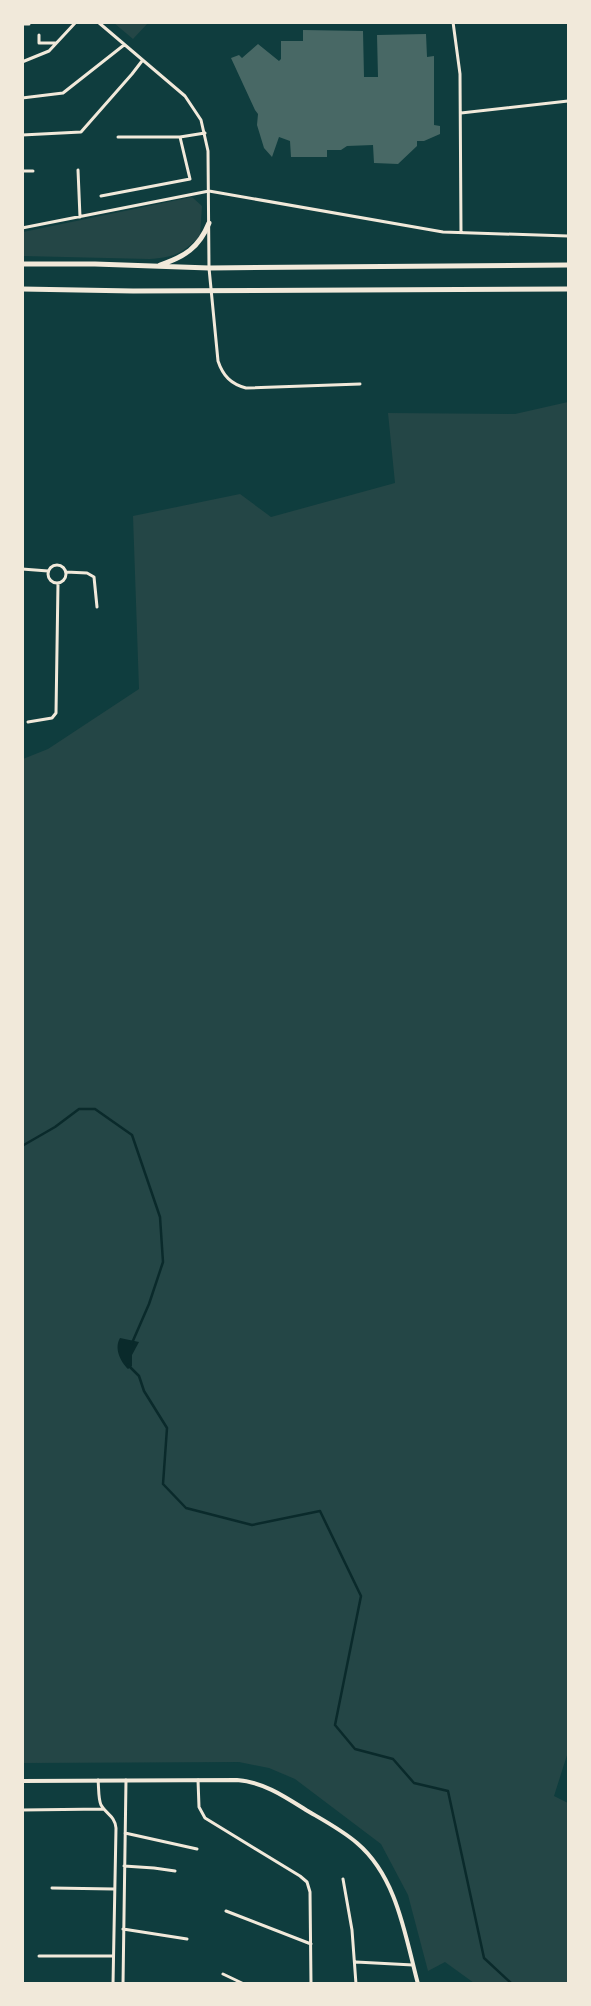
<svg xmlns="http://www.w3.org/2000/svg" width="591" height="2006" font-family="'Golos Text',sans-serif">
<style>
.green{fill:#244646}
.water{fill:#0a2a2b}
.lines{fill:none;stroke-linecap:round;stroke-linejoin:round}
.stream{stroke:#0a2a2b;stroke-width:2.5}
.building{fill:#486865}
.minor{stroke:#f1e9da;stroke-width:3}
.tertiary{stroke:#f1e9da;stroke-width:4}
.primary{stroke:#f1e9da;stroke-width:5}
</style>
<rect width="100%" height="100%" fill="#0f3d3e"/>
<!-- green -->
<path class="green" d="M114,23h34l-15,16z
M192,197l10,9 -2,30c-19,18 -24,21 -51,23l-126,-3v-24z
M568,402v1350l-14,44 14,7v180h-94l-29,-21 -17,9 -20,-76 -27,-51 -86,-65 -26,-11 -30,-6 -216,1v-1004l25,-10 91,-60 -6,-173 107,-22 31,23 124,-34 -7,-70 127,1z"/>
<!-- water -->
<path class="water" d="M120,1338l19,4 -7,13v11l-4,3c-8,-8 -14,-21 -8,-31z"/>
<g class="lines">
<!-- stream -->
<path class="stream" d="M22,1146l33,-19 24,-18h16l37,26 28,82 3,45 -14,42 -17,39
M128,1365l11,11 5,15 23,37 -4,56 23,24 66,17 68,-14 41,85 -26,129 20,24 38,10 21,24 34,8 36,167 28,26"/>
</g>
<!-- building -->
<path class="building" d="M303,30l60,1 1,46h14l-1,-42 49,-1 1,23 7,-1v69l6,1v8l-16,7h-7v5l-19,18 -24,-1 -1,-18 -26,1 -6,4h-14v7h-36l-1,-16 -11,-4 -7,20 -8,-9 -7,-23 1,-11 -3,-4 -24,-52 8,-3 3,3 16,-14 21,17 2,-2v-18h22z"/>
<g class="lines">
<!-- minor -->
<path class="minor" d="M98,22l87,74 16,24 7,31 1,117 9,93c5,15 13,23 28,27l114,-4
M453,22l7,52 1,159
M22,24h7
M39,35v8h17
M22,62l27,-11 27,-29
M22,98l41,-5 61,-48
M461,113l107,-12
M22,135l59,-3 51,-58 10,-13
M118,137h62l25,-4
M78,170l2,47
M22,171h11
M101,196l89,-17 -10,-42
M22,228l187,-37 234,41 125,4
M48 574a9 9 0 1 1 18 0a9 9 0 1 1-18 0Z
M22,569l26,2
M66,572l21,1 7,4 3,30
M28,722l24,-4 4,-5 2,-130
M98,1780c1,8 0,18 3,25 5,9 14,11 15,23l-3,156
M198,1780l1,27 6,11 95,58 7,6 3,10 1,92
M22,1810l82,-1
M125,1833l72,16
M124,1866l30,2 21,3
M343,1879l9,51 4,54
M52,1888l62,1
M226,1911l85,33
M123,1929l64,10
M39,1956h74
M356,1962l57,3
M223,1974l21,10
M123,1984l3,-204"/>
<!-- tertiary -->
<path class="tertiary" d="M22,1781l215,-1c26,2 47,16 69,30 17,10 36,20 51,33 40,34 48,92 61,141"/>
<!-- primary -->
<path class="primary" d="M22,264h73l114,4 359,-3
M160,265c24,-8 39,-17 49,-42
M22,289l111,2 435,-2"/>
</g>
<!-- border -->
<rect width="591" height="2006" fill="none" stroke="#f1e9da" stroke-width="48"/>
</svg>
